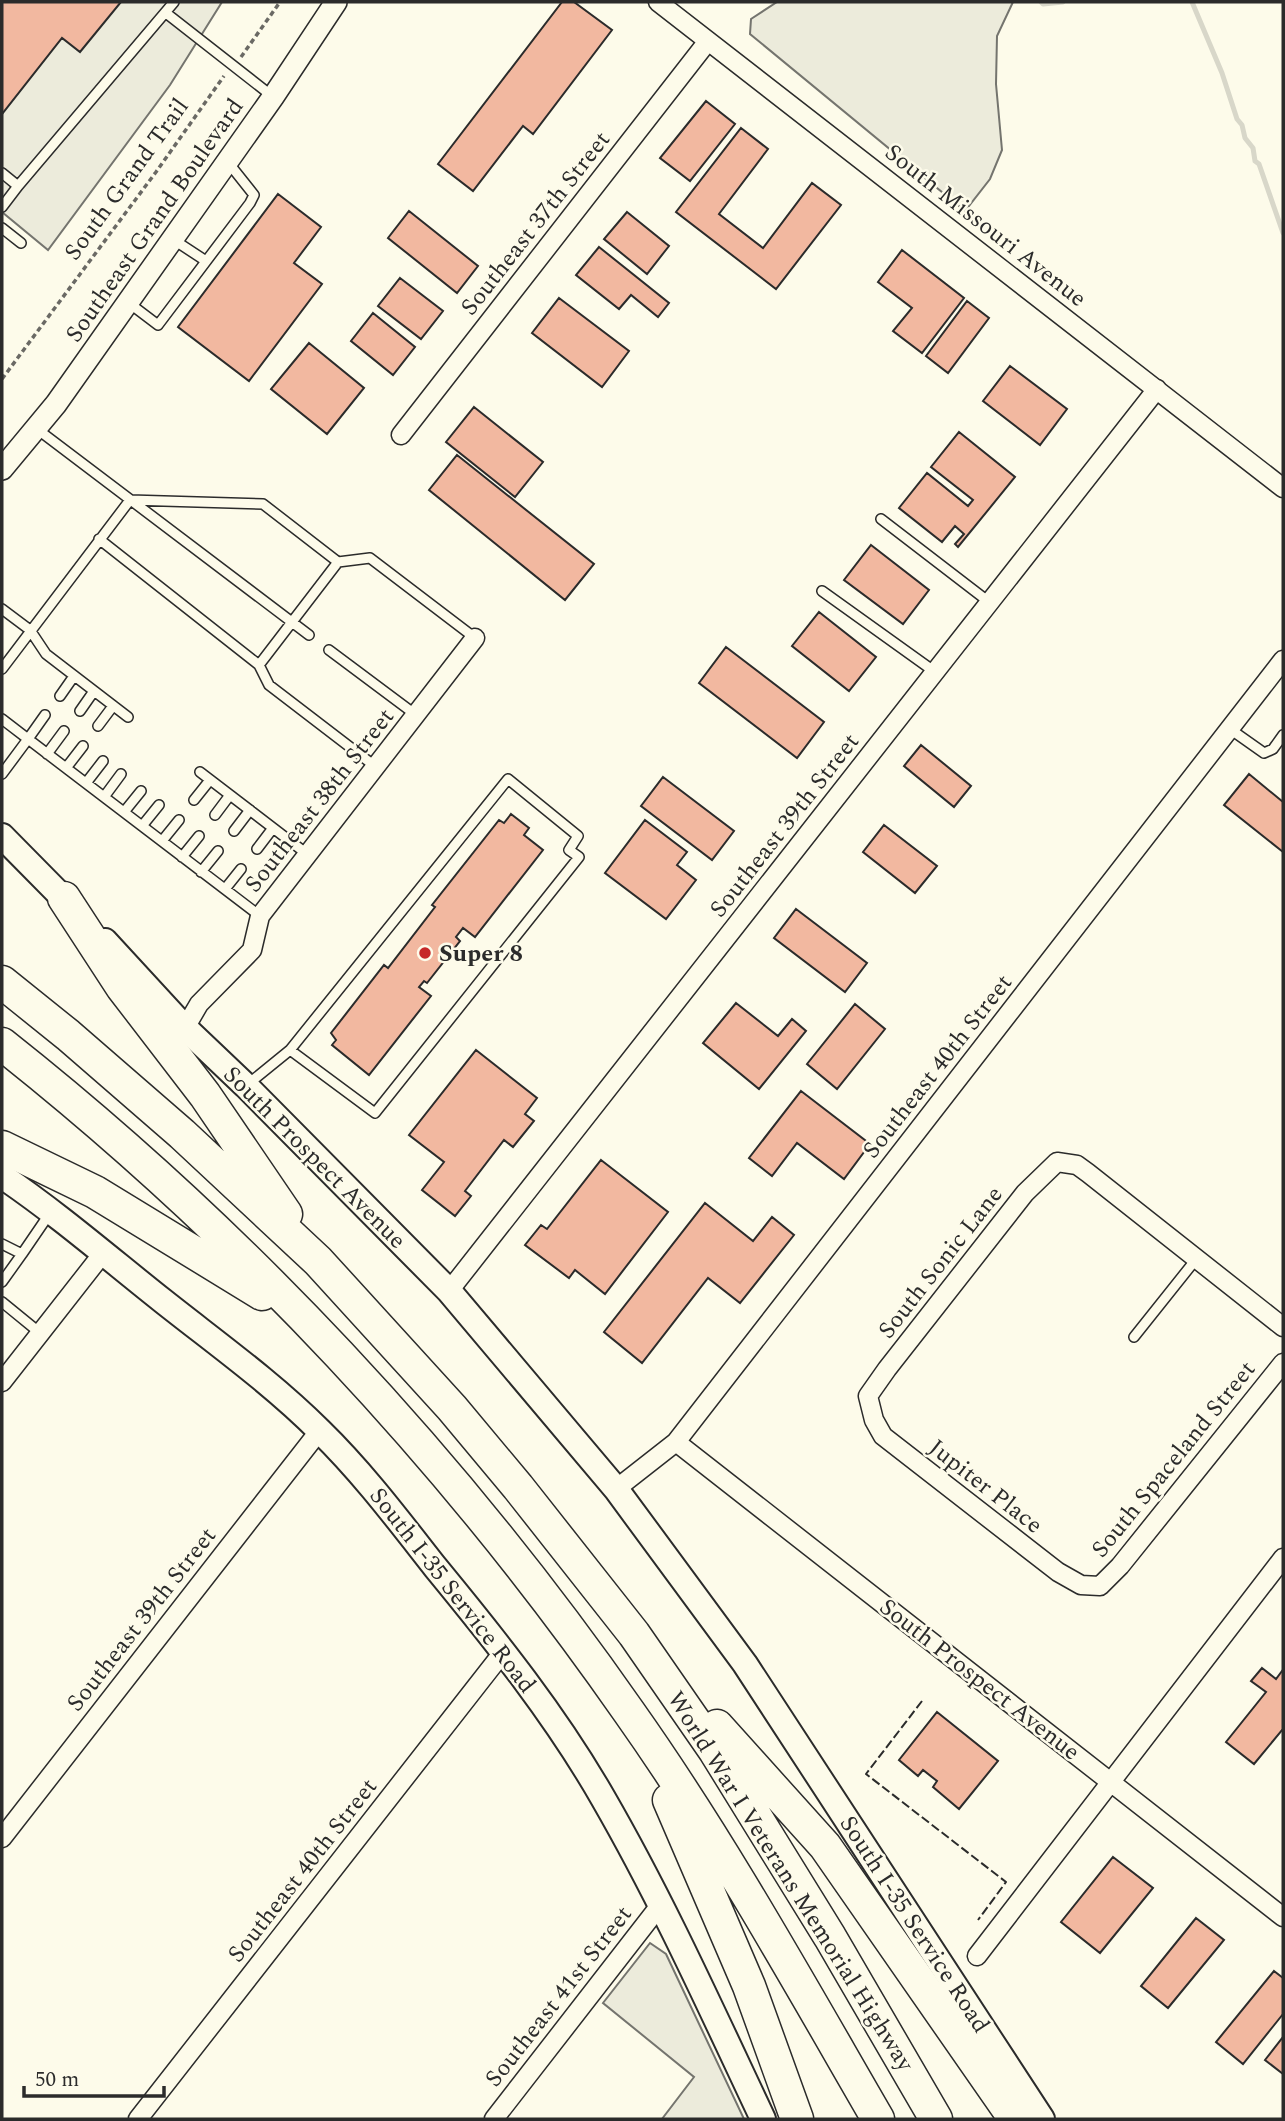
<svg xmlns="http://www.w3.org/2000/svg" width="1285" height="2121" font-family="Spectral,serif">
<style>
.green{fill:#ecebdb;stroke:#74746e;stroke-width:2}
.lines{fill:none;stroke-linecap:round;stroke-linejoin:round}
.stream{stroke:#d8d7c9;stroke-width:5}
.building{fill:#f2b8a0;stroke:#2b2b2b;stroke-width:2}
.service-casing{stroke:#2b2b2b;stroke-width:12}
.minor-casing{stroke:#2b2b2b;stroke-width:21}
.tertiary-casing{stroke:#2b2b2b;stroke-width:24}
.secondary-casing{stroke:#2b2b2b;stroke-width:28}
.motorway-casing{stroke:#2b2b2b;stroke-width:35}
.path{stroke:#6a6964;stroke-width:3.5;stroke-dasharray:5 3.5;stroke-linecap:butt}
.service{stroke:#fdfbea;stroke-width:9}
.minor{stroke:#fdfbea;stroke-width:18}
.tertiary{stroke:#fdfbea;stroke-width:21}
.secondary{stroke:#fdfbea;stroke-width:24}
.motorway{stroke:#fdfbea;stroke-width:32}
.fence{stroke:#2b2b2b;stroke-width:2;stroke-dasharray:9 3.5;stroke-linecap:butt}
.poi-dot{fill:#c62828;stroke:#fdfbea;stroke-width:2.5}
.labels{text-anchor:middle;stroke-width:5;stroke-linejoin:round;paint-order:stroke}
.street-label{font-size:24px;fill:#2b2b2b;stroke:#fdfbea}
.poi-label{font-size:24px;font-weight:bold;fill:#2b2b2b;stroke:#fdfbea;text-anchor:start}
</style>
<rect width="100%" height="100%" fill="#fdfbea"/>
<!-- green -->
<path class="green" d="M2,2h220l-52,83 -122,165 -46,-38z
M777,2h236l-16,34 -1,48 6,66 -12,29 -25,32 -215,-177 1,-15z
M650,1943l16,11 78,165h-82l32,-42 -91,-74z"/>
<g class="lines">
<!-- stream -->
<path class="stream" d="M1041,2l2,2 20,-2
M1192,2l30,71 15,46 5,6 3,13 8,10 2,13 4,3 24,69"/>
</g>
<!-- building -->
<path class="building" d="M2,2h119l-41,50 -18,-14 -60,76z
M562,2h12l38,28 -79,104 -10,-8 -50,65 -35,-27z
M706,101l29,23 -45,57 -30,-23z
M741,128l27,21 -49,65 44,34 49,-65 29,22 -65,84 -100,-77z
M278,194l43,33 -27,36 28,21 -73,97 -71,-54z
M409,211l69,55 -21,27 -69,-55z
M627,212l42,34 -22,28 -43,-35z
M599,247l70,56 -11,14 -27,-22 -12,14 -43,-34z
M902,250l62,48 -42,55 -29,-22 19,-23 -34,-26z
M400,278l43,33 -22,28 -43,-33z
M559,298l70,53 -27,36 -70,-54z
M967,301l22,17 -41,55 -22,-17z
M373,313l42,34 -22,28 -42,-34z
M309,343l55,45 -37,46 -56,-45z
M1010,366l57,43 -27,36 -57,-44z
M474,407l69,55 -28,35 -69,-55z
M959,432l56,45 -57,70 -3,-3 9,-10 -9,-8 -13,16 -43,-34 28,-35 41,33 5,-6 -42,-33z
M457,455l137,109 -29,36 -136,-110z
M871,545l58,45 -26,34 -59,-44z
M819,612l57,45 -27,34 -57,-45z
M726,647l98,75 -27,36 -98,-75z
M921,745l50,41 -17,21 -50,-41z
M1249,774l34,28v50l-59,-47z
M663,777l71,54 -22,29 -71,-54z
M511,814l18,14 -5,7 19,15 -68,87 -12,-9 -7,9 4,4 -33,42 -3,-2 -5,6 12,9 -62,79 -37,-30 4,-5 -5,-7 53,-68 4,3 47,-61 -3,-2 67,-85 5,3z
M645,820l42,32 -10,13 19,15 -30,39 -61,-46z
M884,825l53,41 -22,27 -52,-41z
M796,909l71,54 -22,29 -71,-54z
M736,1003l42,33 14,-17 14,12 -47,58 -56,-46z
M855,1004l30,25 -48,60 -30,-25z
M476,1050l61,48 -12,16 9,7 -21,26 -9,-7 -39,51 6,5 -16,20 -33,-26 22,-28 -35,-27z
M801,1091l69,53 -26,35 -47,-36 -25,33 -23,-18z
M601,1160l67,52 -63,82 -30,-24 -6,8 -44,-33 16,-20 6,4z
M705,1203l48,38 19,-24 22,18 -54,68 -32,-25 -66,85 -38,-31z
M1262,1668l14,11 6,-8 1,1v57l-29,35 -28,-22 40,-50 -15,-11z
M937,1712l61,49 -39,48 -26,-22 4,-6 -14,-11 -5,6 -19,-16z
M1113,1857l40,31 -53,65 -39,-31z
M1196,1918l28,22 -56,68 -27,-22z
M1274,1971l9,7v36l-40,50 -27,-22z
M1283,2037v37l-18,-14z"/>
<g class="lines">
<!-- service casing -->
<g class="service-casing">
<path id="service" d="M166,13l106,83
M2,173l16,13 156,-184
M2,207l16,-21
M2,228l19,15
M174,240l32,21
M129,303l29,22 92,-122 4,-8 -27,-34
M37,429l272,206
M881,519l108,83
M99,539l160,126 79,-103 -75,-58 -133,-4
M338,562l32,-4 105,80
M822,591l113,81
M2,609l28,21 16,24 82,63
M329,650l87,65
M259,665l10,20 107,82
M2,669l128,-169
M60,696l14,-20
M80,711l14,-20
M45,715l-17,24 232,177
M2,719l26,20 -26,35
M98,726l15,-20
M1230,729l34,24 9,-4 10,-14
M47,754l17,-23
M66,768l17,-22
M200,772l107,82
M86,783l17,-22
M104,797l17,-23
M194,800l16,-20
M124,812l17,-21
M215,815l15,-20
M142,826l17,-21
M234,831l16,-21
M162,841l17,-21
M257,849l16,-21
M182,857l17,-21
M201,872l17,-21
M225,889l16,-20
M247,1085l43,-35 85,63 204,-256 -10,-7 9,-14 -70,-57 -218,271
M2,1244l20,10 -20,28
M22,1254l28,-41
M2,1302l38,31
M1134,1337l63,-79"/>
</g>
<!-- minor casing -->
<g class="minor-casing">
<path id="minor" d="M658,2l625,486
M401,435l307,-394
M185,1028l14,-24 53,-54 8,-34 215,-278
M449,1291l708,-902
M1283,1327l-195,-154 -11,-8 -20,-3 -32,31 -138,176 -19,27 6,24 9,16 175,136 23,13 19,1 20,-20 163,-203
M2,1382l101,-129
M676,1442l607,475
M616,1489l60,-47 607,-782
M2,1838l318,-408
M977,1956l306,-398
M138,2119l366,-468
M494,2119l167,-215"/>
</g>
<!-- tertiary casing -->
<g class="tertiary-casing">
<path id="tertiary" d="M2,469l54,-65 217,-307 63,-95"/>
</g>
<!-- secondary casing -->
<g class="secondary-casing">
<path id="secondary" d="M2,836l73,74
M105,941l80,87 61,58 203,205 167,198 129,175 297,455
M2,1176c56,38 108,83 161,125 53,42 109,82 157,130 43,42 79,90 116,137 60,73 120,148 167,230 60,104 109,213 160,321"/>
</g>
<!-- motorway casing -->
<g class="motorway-casing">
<path id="motorway" d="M64,898l58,89 83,108 81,119
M2,982l66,53 114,99 136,127 134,147 66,79 116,147 81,117 115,186 106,182
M2,1044c239,189 452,417 627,668 92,130 169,269 249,407
M2,1147l93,45 167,102
M717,1726l108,120 190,273
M669,1800l80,186 48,133"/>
</g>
<!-- path -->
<path class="path" d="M241,57l39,-55
M2,379l154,-207 68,-96"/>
<!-- service -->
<use href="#service" class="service"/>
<!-- minor -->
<use href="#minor" class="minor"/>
<!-- tertiary -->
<use href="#tertiary" class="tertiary"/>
<!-- secondary -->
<use href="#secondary" class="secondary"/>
<!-- motorway -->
<use href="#motorway" class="motorway"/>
<!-- fence -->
<path class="fence" d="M922,1701l-56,73 140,108 -28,38"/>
</g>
<!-- markers -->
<circle class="poi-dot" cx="425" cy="953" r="7"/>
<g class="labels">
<!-- street labels -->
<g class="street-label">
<text transform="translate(126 179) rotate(-54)" y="8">South Grand Trail</text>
<text transform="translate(154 220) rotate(-55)" y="8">Southeast Grand Boulevard</text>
<text transform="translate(535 223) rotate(-52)" y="8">Southeast 37th Street</text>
<text transform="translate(986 225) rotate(38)" y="8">South Missouri Avenue</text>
<text transform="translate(319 800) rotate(-52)" y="8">Southeast 38th Street</text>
<text transform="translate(784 825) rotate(-52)" y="8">Southeast 39th Street</text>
<text transform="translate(937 1066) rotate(-52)" y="8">Southeast 40th Street</text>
<text transform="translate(315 1157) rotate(45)" y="8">South Prospect Avenue</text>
<text transform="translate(940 1262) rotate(-52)" y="8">South Sonic Lane</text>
<text transform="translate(1173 1459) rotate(-51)" y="8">South Spaceland Street</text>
<text transform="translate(986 1486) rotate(38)" y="8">Jupiter Place</text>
<text transform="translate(453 1590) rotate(52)" y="8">South I-35 Service Road</text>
<text transform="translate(141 1619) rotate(-52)" y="8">Southeast 39th Street</text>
<text transform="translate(980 1679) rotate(38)" y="8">South Prospect Avenue</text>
<text transform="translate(302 1870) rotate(-52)" y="8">Southeast 40th Street</text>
<text transform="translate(791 1881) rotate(58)" y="8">World War I Veterans Memorial Highway</text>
<text transform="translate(915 1924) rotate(57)" y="8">South I-35 Service Road</text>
<text transform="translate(558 1996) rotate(-52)" y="8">Southeast 41st Street</text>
</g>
<!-- poi labels -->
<g class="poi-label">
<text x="439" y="961">Super 8</text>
</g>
</g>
<!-- border -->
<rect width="1285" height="2121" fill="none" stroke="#2b2b2b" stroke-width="7"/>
<!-- scale -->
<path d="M24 2086v10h140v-10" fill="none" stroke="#2b2b2b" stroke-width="3.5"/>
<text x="35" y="2086" font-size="21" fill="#2b2b2b" stroke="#fdfbea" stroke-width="5" paint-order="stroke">50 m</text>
</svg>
